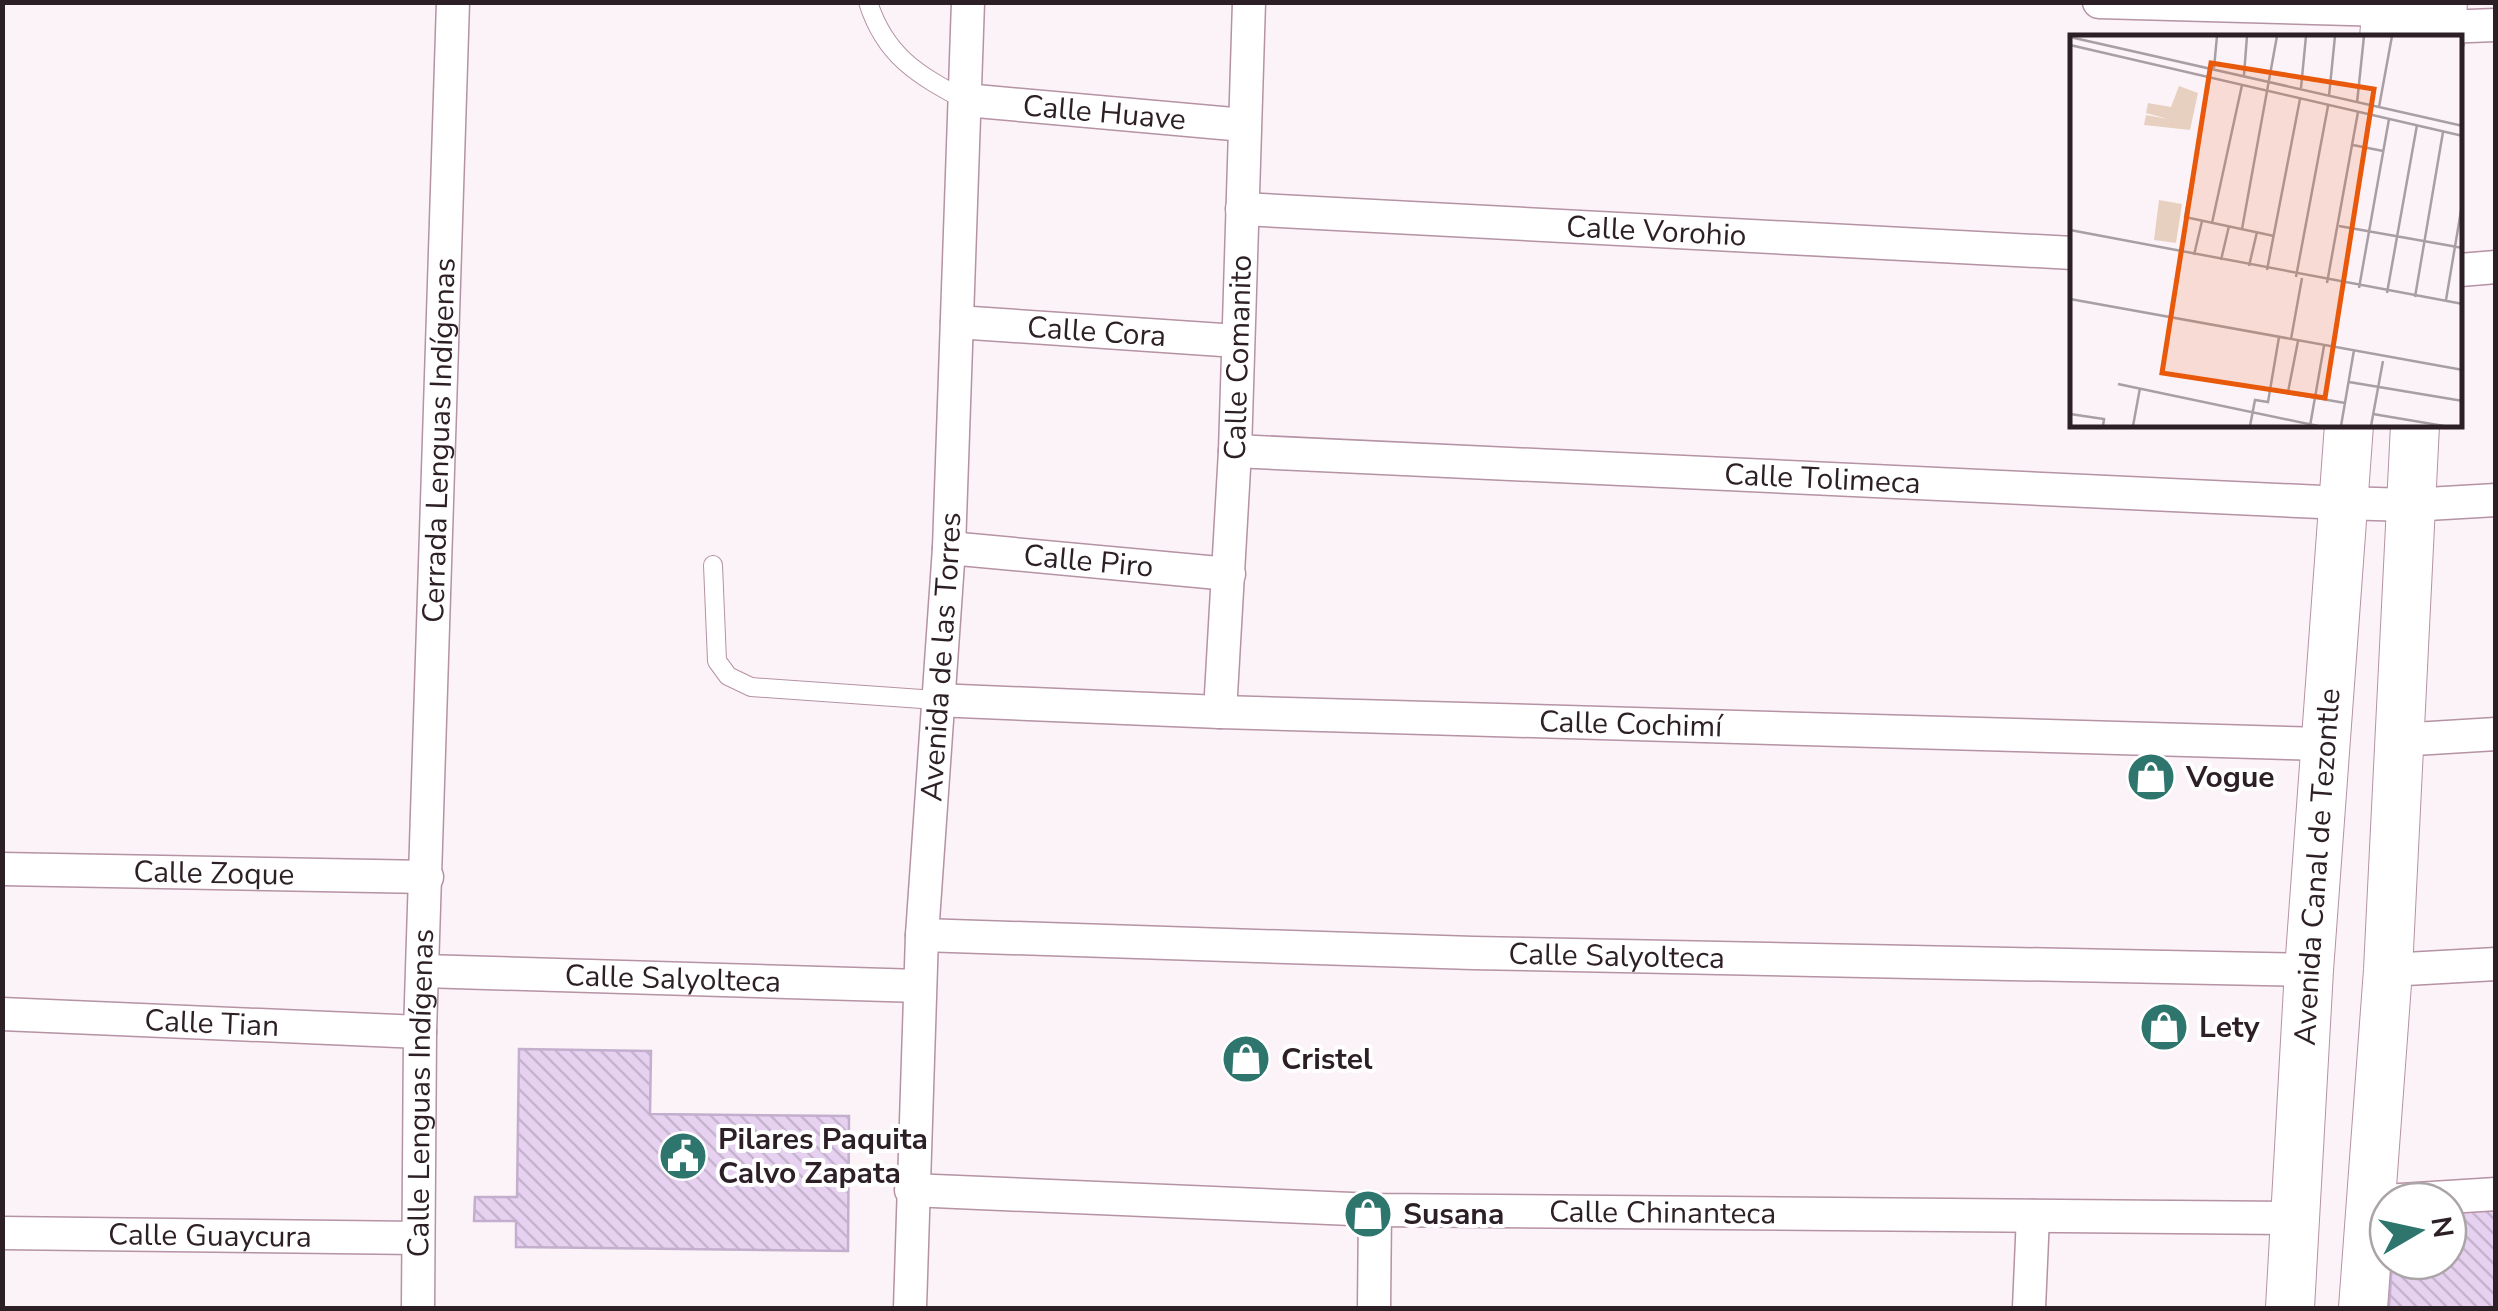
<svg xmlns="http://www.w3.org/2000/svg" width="2498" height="1311" font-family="'Nunito Sans',sans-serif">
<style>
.building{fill:url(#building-back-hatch);stroke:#c3afcd;stroke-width:2.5}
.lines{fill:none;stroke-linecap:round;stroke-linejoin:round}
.service-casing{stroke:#b592a4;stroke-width:20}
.minor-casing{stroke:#b592a4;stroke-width:35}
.secondary-casing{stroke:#b592a4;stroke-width:50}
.service{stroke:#fff;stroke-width:18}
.minor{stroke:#fff;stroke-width:32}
.secondary{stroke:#fff;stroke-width:48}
.labels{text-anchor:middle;stroke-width:8;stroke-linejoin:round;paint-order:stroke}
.street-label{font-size:30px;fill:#2d1f26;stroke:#fff}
.poi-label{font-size:30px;font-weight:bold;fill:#2d1f26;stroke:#fff;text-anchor:start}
.inset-road{fill:none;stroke:#a99ea3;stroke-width:2.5}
.view{fill:#e8590c;fill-opacity:0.15;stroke:#e8590c;stroke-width:5}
.inset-edge{fill:none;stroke:#2d1f26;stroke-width:5}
</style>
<defs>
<pattern id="building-back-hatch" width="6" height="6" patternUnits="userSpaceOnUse" patternTransform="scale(2.5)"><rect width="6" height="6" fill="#e6d1f1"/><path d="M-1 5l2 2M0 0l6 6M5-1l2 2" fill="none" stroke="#c6b3ce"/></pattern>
</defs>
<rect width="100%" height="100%" fill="#fbf3f7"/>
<!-- building -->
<path class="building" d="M519,1049l132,2 -1,63 199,2 -1,135 -332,-4v-26h-42l1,-24h42z
M2496,1198v110h-107l3,-47h56v-60z"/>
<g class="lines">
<!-- service casing -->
<g class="service-casing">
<path id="service" d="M868,2c17,54 50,73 97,98
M713,565l4,96 11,15 23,11 185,13"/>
</g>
<!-- minor casing -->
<g class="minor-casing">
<g id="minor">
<path d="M2099,2l287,8 56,17 54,-2"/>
<path id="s1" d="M965,100l279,25"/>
<path id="s2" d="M1242,209l831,44"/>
<path d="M2460,270l36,-3"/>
<path id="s3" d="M957,322l280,19"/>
<path id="s4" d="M1235,451l1107,52 68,2 86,-5"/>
<path id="s5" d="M949,548l280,26"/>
<path id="s6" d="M936,700l284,12 1104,32"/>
<path id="s7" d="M1220,712l15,-261 14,-449"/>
<path d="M2398,740l98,-6"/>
<path id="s8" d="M2,869l425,8"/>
<path id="s9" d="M922,935l551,18 836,17"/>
<path d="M2388,970l108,-6"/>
<path id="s10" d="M423,971l497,15"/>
<path id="s11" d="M2,1014l418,18"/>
<path id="s12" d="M911,1190l464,20 920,8"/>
<path d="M2369,1202l127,-8"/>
<path id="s13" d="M2,1233l416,5"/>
<path id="s14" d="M418,1308l2,-276 33,-1030"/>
<path id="s15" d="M910,1308l12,-373 27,-387 19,-546"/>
<path d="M1374,1308l1,-98"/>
<path d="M2029,1308l4,-92"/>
</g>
</g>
<!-- secondary casing -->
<g class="secondary-casing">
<g id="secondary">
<path d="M2384,38l3,-36"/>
<path d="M2441,38l2,-36"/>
<path id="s16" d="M2290,1308l19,-338 40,-545"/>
<path d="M2363,1308l25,-338 27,-545"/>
</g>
</g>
<!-- service -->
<use href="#service" class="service"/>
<!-- minor -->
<use href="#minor" class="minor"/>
<!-- secondary -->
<use href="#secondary" class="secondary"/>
</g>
<!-- icons -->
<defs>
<g id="shop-disc" transform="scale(2.5)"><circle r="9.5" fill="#2e756d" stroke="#fff"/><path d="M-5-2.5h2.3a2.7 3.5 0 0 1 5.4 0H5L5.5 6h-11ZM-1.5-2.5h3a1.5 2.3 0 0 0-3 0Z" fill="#fff"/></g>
<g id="civic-disc" transform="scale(2.5)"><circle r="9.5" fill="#2e756d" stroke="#fff"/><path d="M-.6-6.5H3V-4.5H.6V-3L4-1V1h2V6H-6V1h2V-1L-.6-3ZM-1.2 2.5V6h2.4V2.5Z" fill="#fff"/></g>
</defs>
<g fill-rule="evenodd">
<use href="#shop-disc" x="2151" y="777"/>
<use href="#shop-disc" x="2164" y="1027"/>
<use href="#shop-disc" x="1246" y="1059"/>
<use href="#civic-disc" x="683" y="1156"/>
<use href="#shop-disc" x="1368" y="1214"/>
</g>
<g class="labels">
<!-- street labels -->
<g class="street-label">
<text dy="10" stroke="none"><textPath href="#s1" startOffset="140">Calle Huave</textPath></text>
<text dy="10" stroke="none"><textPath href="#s2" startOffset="415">Calle Vorohio</textPath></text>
<text dy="10" stroke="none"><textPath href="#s3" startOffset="140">Calle Cora</textPath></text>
<text dy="10" stroke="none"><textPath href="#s7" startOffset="355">Calle Comanito</textPath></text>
<text dy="10" stroke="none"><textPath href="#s14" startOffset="868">Cerrada Lenguas Indígenas</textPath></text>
<text dy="10" stroke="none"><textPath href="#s4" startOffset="588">Calle Tolimeca</textPath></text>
<text dy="10" stroke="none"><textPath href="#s5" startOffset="140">Calle Piro</textPath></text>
<text dy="10" stroke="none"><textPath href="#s15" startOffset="652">Avenida de las Torres</textPath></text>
<text dy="10" stroke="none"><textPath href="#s6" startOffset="695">Calle Cochimí</textPath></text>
<text dy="10" stroke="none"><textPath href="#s16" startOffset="442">Avenida Canal de Tezontle</textPath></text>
<text dy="10" stroke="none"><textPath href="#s8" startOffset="212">Calle Zoque</textPath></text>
<text dy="10" stroke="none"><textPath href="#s9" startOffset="695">Calle Salyolteca</textPath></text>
<text dy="10" stroke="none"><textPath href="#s10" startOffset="250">Calle Salyolteca</textPath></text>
<text dy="10" stroke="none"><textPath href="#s11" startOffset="210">Calle Tian</textPath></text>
<text dy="10" stroke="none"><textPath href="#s14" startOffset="215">Calle Lenguas Indígenas</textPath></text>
<text dy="10" stroke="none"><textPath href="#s12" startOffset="752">Calle Chinanteca</textPath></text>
<text dy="10" stroke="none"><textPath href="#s13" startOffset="208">Calle Guaycura</textPath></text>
</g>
<!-- poi labels -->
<g class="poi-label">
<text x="2186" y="787">Vogue</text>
<text x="2199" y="1037">Lety</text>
<text x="1281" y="1069">Cristel</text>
<text x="718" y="1149">Pilares Paquita<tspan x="718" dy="34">Calvo Zapata</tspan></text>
<text x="1403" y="1224">Susana</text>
</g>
</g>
<!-- overview -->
<g transform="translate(2070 35)">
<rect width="392" height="392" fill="#fbf3f7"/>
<path d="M109,51l19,7 -8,37 -46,-5 2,-10 22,4 -22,-6 2,-10 23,4zM89,165l23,4 -6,39 -22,-3z" fill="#e8d0c1"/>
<path class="inset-road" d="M0,2l393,89M0,10l393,91M144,33l3,-32M174,40l3,-39M140,43l-25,139 89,19M231,53l5,-52M259,61l6,-60M287,68l7,-67M309,72l13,-71M283,110l30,6M142,188l30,-138M269,191l124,22M172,194l35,-193M0,195l393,74M124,220l8,-34M151,225l8,-34M179,231l8,-34M197,235l33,-171M226,242l32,-171M257,248l31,-171M289,253l30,-169M317,258l30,-168M345,262l28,-165M0,264l393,71M376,265l17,-101M221,304l11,-61M279,347l114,19M48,349l200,42M200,355l75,13M218,357l10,-51M0,379l34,5 -1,7M303,379l71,12M63,391l7,-38M180,391l5,-26 13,2 11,-65M240,391l14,-80M271,391l13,-76M301,391l12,-65"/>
<path class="view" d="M141,28l163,26 -49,309 -163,-25z"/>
<rect width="392" height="392" class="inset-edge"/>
</g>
<!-- border -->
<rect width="2498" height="1311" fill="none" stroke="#2d1f26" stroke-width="10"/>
<!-- north arrow -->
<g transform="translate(2418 1231) rotate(81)"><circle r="48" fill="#ffffff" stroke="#aba5a8" stroke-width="2.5"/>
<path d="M0-8L18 38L0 25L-18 38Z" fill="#2e756d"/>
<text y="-15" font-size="28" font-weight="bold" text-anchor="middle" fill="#2d1f26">N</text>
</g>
</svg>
